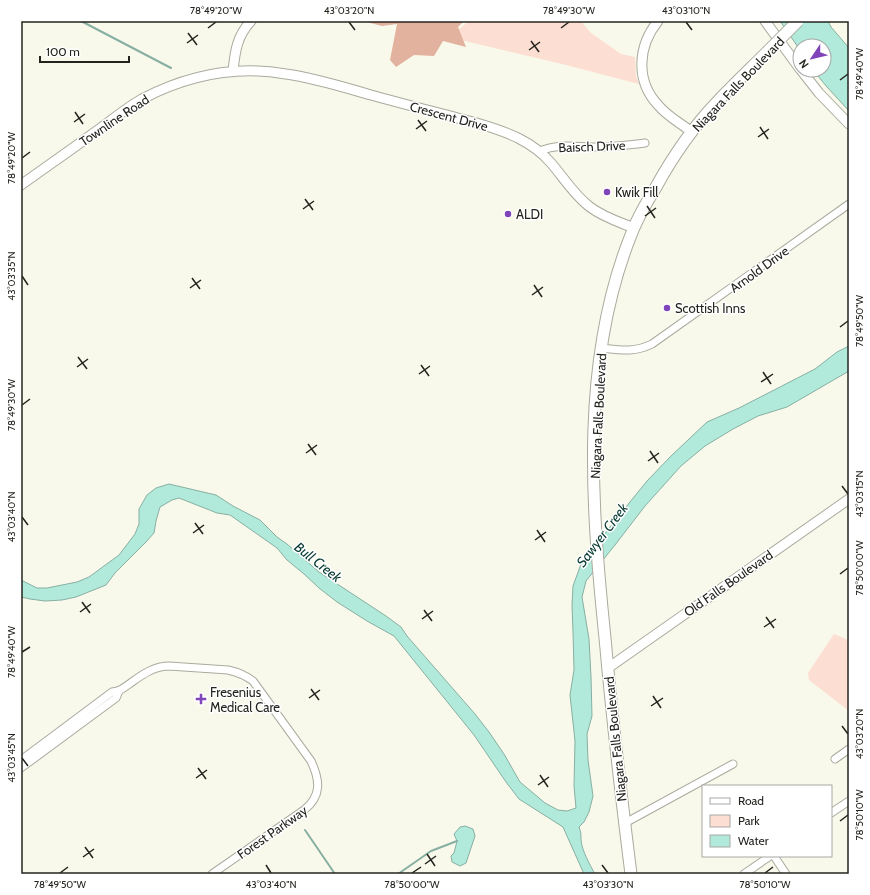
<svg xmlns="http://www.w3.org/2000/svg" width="870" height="895" font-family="Cabin,sans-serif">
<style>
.green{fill:#fdded2}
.forest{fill:#e2b29f}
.water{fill:#b1eada;stroke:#87afa2}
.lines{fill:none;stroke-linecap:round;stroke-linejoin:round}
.stream{stroke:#87afa2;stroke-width:2}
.minor-casing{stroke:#aaaa9e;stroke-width:9}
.tertiary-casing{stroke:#aaaa9e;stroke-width:11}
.primary-casing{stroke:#aaaa9e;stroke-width:13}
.minor{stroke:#fff;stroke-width:7}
.tertiary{stroke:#fff;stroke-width:9}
.primary{stroke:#fff;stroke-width:11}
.primary-bridge-casing{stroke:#aaaa9e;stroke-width:13;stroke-linecap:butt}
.primary-bridge{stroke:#fff;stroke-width:11}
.ticks{fill:none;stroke:#24241f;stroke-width:1.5}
.poi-dot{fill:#7f44ba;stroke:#fff;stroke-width:1.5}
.labels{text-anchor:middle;stroke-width:3;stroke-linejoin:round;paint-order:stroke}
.street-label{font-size:13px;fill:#24241f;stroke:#fff}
.poi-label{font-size:13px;fill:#24241f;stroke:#fff;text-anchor:start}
.water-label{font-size:14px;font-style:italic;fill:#063a30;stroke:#fff}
.neatline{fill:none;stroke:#24241f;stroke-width:1.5}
.ticks-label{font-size:10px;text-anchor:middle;fill:#24241f}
</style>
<rect width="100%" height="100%" fill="#f8f9eb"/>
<!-- green -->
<path class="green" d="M469,21h112l10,12 30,21 14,3 1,19 3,8 -73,-19 -105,-25 -7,-7z
M834,634l12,5 3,3v69l-40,-31 -1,-7z"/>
<!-- forest -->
<path class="forest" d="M363,21h101l-6,6 8,20 -23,-6 -9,15 -20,-1 -18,12 -6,-7 7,-36 -15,2z"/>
<!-- water -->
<path class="water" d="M780,21h48l3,6 18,21v63l-22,-24 -14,-17h11v-24h-24v4z
M849,346v25l-62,36 -29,9 -25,13 -28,17 -24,20 -36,40 -30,39 -29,36 -4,16 7,42 2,38 1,39 -5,18 1,26 5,36 -4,16 -5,10 -5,5c2,5 2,8 2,13 1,11 9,25 14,34h-11l-21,-47 -44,-28 -13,-17 -32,-47 -80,-99 -27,-15 -30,-19 -18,-14 -15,-14 -17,-14 -10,-12 -47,-33 -13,-2 -38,-15 -7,2 -12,7 -4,14 -2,12 -9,10 -30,30 -9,12 -30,12 -14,3 -17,1 -15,-2 -9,-2v-17l16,8h10l30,-6 12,-5 30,-22 16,-21 4,-10v-15l8,-14 9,-7 13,-4 47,11 17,11 27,14 17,17 10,7 32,28 67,44 15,11 6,9 68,78 14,18 15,22 16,28 25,21 13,7 9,1 9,-3 -2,-22 1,-45 -5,-46 4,-25 -1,-38 -1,-27 1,-19 8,-22 36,-46 30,-37 24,-25 36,-34 32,-14 76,-39 22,-17z
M465,826l8,3 2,7 -9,27 -6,3 -8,-4 -1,-6 3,-3 3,-12 -3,-7 6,-7z"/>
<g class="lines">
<!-- stream -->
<path class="stream" d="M81,21l90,47
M305,830l30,44
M398,874l33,-23 26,-10"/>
<!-- minor casing -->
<g class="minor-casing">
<path id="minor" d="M540,151c19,-8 35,-4 55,-4 17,0 34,-2 50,-4
M601,348c19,2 32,5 51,-4l197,-140
M835,759l14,-10
M21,760l91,-68c9,-1 13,-5 20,-10 11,-8 23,-16 37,-16l59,4c9,2 17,5 25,11l58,80c9,19 11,35 -7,49l-92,64
M21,768l95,-70 3,-7
M831,813l18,-12
M625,823l108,-59
M774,856l12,18
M744,874l26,-18"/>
</g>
<!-- tertiary casing -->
<g class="tertiary-casing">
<path id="tertiary" d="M658,21c-20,25 -23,59 0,84 9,11 22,18 34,27
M765,21l35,48
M801,70l18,23 30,31
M233,71c2,-20 4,-35 18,-50
M21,185c25,-18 51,-36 77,-55 14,-10 28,-22 44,-31 46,-24 93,-34 144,-25 29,4 57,13 85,21 36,10 72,19 109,29 27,8 52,17 71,39 13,15 23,32 39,44 13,10 29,15 44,21
M608,668l241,-169"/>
</g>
<!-- primary casing -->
<g class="primary-casing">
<path id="primary" d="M631,874c-10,-79 -19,-157 -26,-236 -14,-136 -25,-280 28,-408 6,-15 15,-30 23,-43 17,-31 37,-60 62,-86 16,-17 33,-33 49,-49"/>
</g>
<!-- minor -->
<use href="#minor" class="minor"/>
<!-- tertiary -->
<use href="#tertiary" class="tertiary"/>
<!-- primary -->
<use href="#primary" class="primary"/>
<!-- primary-bridge casing -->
<g class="primary-bridge-casing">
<path id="primary-bridge" d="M767,52l31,-31"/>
</g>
<!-- primary-bridge -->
<use href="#primary-bridge" class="primary-bridge"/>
</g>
<!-- ticks -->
<path class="ticks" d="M349,22l6,8M686,22l6,8M208,28l8,-6M561,28l8,-6M188,33l9,12M531,41l8,11M187,43l11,-8M529,50l11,-8M840,80l8,-6M75,112l8,12M418,120l8,11M74,122l11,-8M760,127l8,12M416,129l11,-8M758,137l11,-8M22,158l8,-6M305,199l8,11M647,206l8,12M303,209l11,-8M645,216l11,-8M22,276l6,9M192,278l8,11M534,285l8,12M190,288l11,-8M532,295l11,-8M840,327l8,-6M78,357l9,12M421,365l8,11M77,367l11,-8M763,372l8,12M419,374l11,-8M761,382l12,-8M22,405l8,-6M308,444l8,11M650,451l8,12M306,453l11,-8M648,461l11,-8M842,486l6,8M22,517l6,8M195,523l8,11M537,530l8,12M193,533l11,-8M535,540l11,-8M840,574l8,-6M82,602l8,11M424,610l8,11M80,612l11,-8M766,617l8,11M422,619l11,-8M764,627l12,-8M22,652l8,-5M311,689l8,11M653,696l8,12M309,698l11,-8M651,706l12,-8M842,726l6,8M22,758l6,8M198,768l8,11M540,775l8,12M196,778l11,-8M538,785l11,-8M840,821l8,-6M85,847l8,11M427,854l8,12M83,857l11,-8M425,864l11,-8M266,865l5,8M602,865l6,8M60,873l8,-6M412,873l9,-6M765,873l8,-6"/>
<!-- markers -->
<g class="poi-dot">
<circle cx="607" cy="192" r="4"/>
<circle cx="508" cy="214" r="4"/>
<circle cx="667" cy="308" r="4"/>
<path d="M199 693h4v4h4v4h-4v4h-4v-4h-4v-4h4z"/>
</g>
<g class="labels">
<!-- street labels -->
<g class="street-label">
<text transform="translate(738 84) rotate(-46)" y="5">Niagara Falls Boulevard</text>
<text transform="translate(449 116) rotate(15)" y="5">Crescent Drive</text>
<text transform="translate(114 120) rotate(-34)" y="5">Townline Road</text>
<text transform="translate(592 146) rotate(-2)" y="5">Baisch Drive</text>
<text transform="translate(759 269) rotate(-36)" y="5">Arnold Drive</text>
<text transform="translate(598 416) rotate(-87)" y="5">Niagara Falls Boulevard</text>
<text transform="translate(728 583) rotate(-35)" y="5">Old Falls Boulevard</text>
<text transform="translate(615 739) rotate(-96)" y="5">Niagara Falls Boulevard</text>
<text transform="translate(272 832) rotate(-35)" y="5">Forest Parkway</text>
</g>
<!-- poi labels -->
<g class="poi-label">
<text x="615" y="197">Kwik Fill</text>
<text x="516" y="219">ALDI</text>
<text x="675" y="313">Scottish Inns</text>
<text x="210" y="697">Fresenius<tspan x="210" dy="15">Medical Care</tspan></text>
</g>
<!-- water labels -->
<g class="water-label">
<text transform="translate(602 535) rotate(-53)" y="5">Sawyer Creek</text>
<text transform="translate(318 562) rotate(38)" y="5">Bull Creek</text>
</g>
</g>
<!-- border -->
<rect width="870" height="895" fill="none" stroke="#ffffff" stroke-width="44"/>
<!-- legend -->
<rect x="702" y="785" width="130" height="72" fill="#ffffff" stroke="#a7a7a5"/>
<rect x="710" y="798" width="20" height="6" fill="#ffffff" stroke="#a7a7a5"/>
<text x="738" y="805" font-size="12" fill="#24241f">Road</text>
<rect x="710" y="815" width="20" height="12" fill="#fdded2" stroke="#a7a7a5"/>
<text x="738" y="825" font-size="12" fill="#24241f">Park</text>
<rect x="710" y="835" width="20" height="12" fill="#b1eada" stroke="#a7a7a5"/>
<text x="738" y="845" font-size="12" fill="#24241f">Water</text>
<!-- north arrow -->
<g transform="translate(812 58) rotate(235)"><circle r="19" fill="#ffffff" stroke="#a7a7a5"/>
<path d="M0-3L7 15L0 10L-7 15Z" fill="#7f44ba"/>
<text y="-6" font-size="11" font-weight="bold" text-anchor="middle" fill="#24241f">N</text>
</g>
<!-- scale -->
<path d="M40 56v6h89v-6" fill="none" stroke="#24241f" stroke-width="2"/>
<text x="46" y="56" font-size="12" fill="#24241f" stroke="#ffffff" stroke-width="3" paint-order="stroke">100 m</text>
<rect x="22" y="22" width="826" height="851" class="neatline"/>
<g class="ticks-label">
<text x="216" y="14">78°49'20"W</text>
<text x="349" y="14">43°03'20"N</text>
<text x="569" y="14">78°49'30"W</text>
<text x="686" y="14">43°03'10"N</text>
<text transform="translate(859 74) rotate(-90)" y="4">78°49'40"W</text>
<text transform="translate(11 158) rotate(-90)" y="4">78°49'20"W</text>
<text transform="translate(11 276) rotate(-90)" y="4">43°03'35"N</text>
<text transform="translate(859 321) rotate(-90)" y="4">78°49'50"W</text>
<text transform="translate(11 405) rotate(-90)" y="4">78°49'30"W</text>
<text transform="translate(859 494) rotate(-90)" y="4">43°03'15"N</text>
<text transform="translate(11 517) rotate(-90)" y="4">43°03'40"N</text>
<text transform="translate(859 568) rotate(-90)" y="4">78°50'00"W</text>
<text transform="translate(11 652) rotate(-90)" y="4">78°49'40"W</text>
<text transform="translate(859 734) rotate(-90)" y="4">43°03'20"N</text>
<text transform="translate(11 758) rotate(-90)" y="4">43°03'45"N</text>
<text transform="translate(859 815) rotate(-90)" y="4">78°50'10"W</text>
<text x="60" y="888">78°49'50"W</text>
<text x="271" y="888">43°03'40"N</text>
<text x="412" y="888">78°50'00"W</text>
<text x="608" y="888">43°03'30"N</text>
<text x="765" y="888">78°50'10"W</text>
</g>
</svg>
